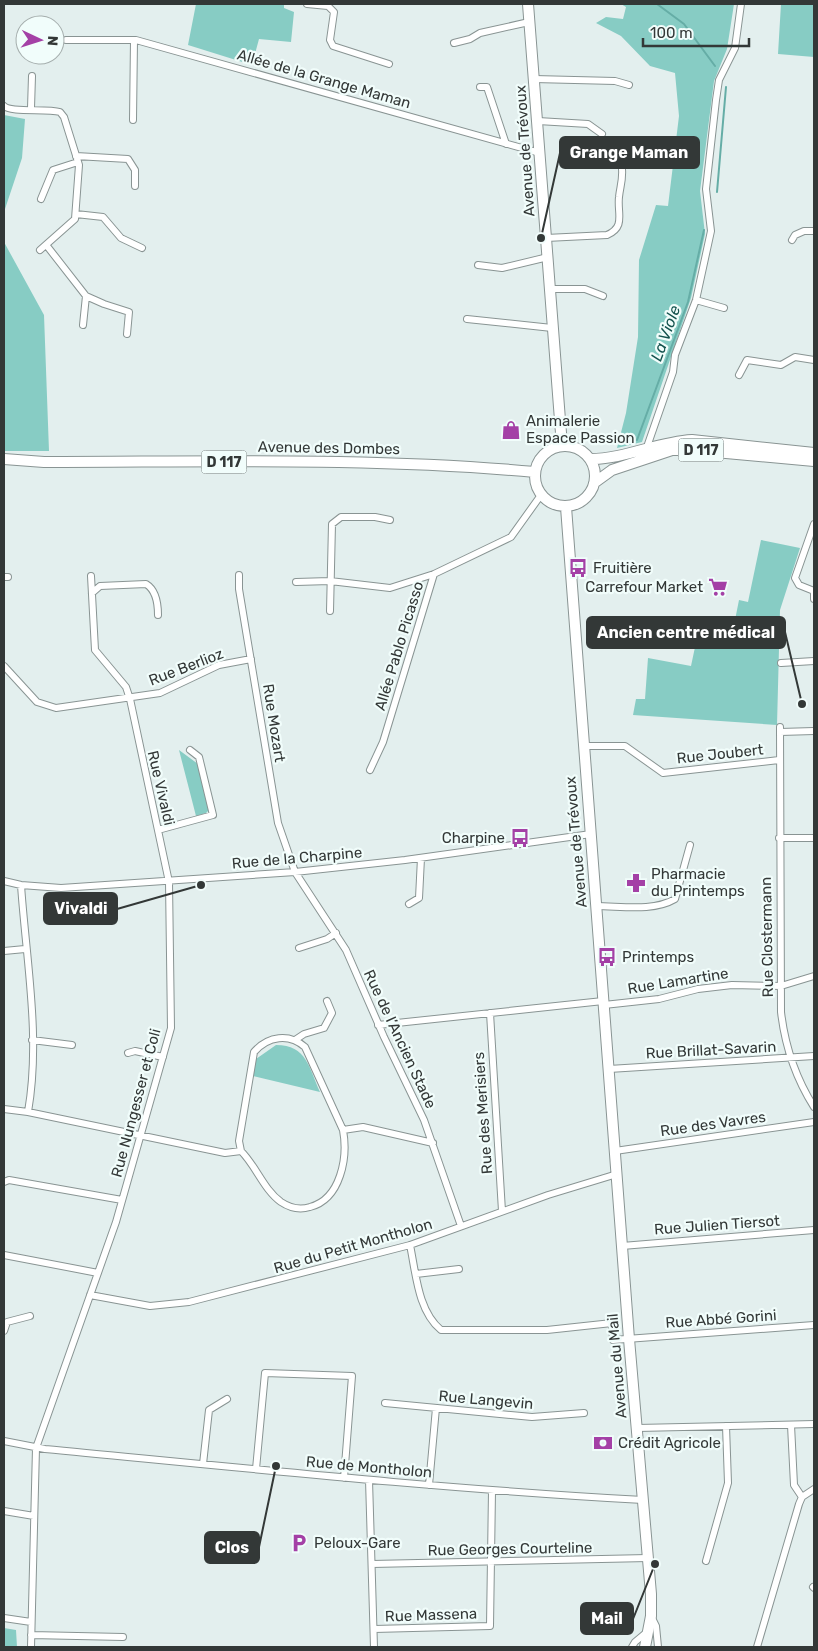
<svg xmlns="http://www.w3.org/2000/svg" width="818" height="1651" font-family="Rubik,sans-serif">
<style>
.green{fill:#87ccc4}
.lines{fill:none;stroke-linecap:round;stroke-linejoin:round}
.stream{stroke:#65ada6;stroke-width:2}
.street-casing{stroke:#899493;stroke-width:8}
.primary-casing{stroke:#899493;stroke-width:12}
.street{stroke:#fff;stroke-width:6}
.primary{stroke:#fff;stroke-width:10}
.labels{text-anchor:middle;stroke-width:4.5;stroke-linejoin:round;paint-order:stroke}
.shield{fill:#f1fdfb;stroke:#6c7372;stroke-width:1}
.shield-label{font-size:14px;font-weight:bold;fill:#333837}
.street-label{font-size:15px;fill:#333837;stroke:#f1fdfb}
.poi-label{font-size:15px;fill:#333837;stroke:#f1fdfb;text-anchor:start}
.water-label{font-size:16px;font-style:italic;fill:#14534e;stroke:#f1fdfb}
.leader{fill:none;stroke:#333837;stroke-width:2}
.callout-dot{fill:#333837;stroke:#f1fdfb;stroke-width:2}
.callout{fill:#333837;stroke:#333837;stroke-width:2}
.callout-label{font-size:16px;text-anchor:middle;font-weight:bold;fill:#fff}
</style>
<rect width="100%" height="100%" fill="#e3efee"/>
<!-- green -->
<path class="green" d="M196,4h88v4l10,4 -3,30 -32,-3 -7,26 -64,-20z
M621,4h113l-7,45 -13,32 -14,110 5,43 -14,64 -49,144 -25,6 9,-35 12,-76 1,-77 17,-55 12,1 11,-90 -4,-43 -25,-7 -29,-30 -25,-13 10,-6 17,2 3,-12z
M781,4h33v53l-36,-3z
M4,115l21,4 -3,39 -18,54z
M4,242l40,73 5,136h-45z
M761,540l39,8 -20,62 -3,115 -144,-10 3,-16h9l3,-41 43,8 7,-33 33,7 8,-40 9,2z
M179,750l19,14 11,46 -3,3 -10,3z
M276,1045c31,0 33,23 44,47l-67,-16 3,-17z
M4,1628l12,2 1,17h-13z"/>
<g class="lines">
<!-- stream -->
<path class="stream" d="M657,4l27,20 31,42
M717,192l9,-105
M637,440l51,-138 16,-72"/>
<!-- street casing -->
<g class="street-casing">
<path id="street" d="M307,4l21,2 6,6 -4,28 3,6 56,18
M66,40h70l404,113
M454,43l16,-4 10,-6 49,-11
M534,79l81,2 14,4
M480,87h7l19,57
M4,106c7,7 43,2 56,6l4,5 15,48 -4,54 -35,31
M31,108l1,-32
M133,120l1,-80
M538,121l50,3 14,10
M76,156l52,3 7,11v16
M41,199l12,-29 25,-8
M76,214l27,3 18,21 21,10
M546,238l61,-3c19,-8 10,-22 12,-38 1,-10 4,-17 3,-28
M792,240l3,-5 9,-4h10
M47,246l39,50 18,8 25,8 -2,22
M478,265l24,3 46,-11
M550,289h35l18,7
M696,300l28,8
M467,319l85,9
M83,325l3,-29
M739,375l8,-15 34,5 14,-8 19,3
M649,450l-1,-6 25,-72 2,-17 21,-55 15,-69 -5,-42 10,-89 3,-20 16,-32 6,-44
M814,524l-19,54 4,7 15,6v8
M239,575v14l39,234 17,49 51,78 38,87 40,83 37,106
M4,577h4
M296,582l34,-1 60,7 44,-14 77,-37 30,-42
M92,593l8,-7 46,-2c10,6 12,21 12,31
M330,611l2,-87 9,-7h34l15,3
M781,663l33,-2
M4,666l33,36 19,6 104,-15 59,-28 32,-6
M780,727l1,285c4,34 14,65 33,95
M780,732l34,-1
M583,746h42l38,27 116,-13
M370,770l13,-28 51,-168
M158,830l55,-15 -14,-58 -9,-7
M779,838h35
M4,881l17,4 40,3 234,-16 110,-12 186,-26
M21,885c5,74 20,153 7,227
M409,904l10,-6 2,-40
M596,906c25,0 57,6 79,-7l15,-54
M299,948l28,-9 9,-6
M4,951l21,-2
M604,1005l55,-6 39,-10 34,-4 49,1 33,-10
M490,1013l12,198
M378,1025l225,-24
M32,1040l40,5
M295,1040l9,-6 20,-6 8,-15 -5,-12
M128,1053l7,-2 28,6
M609,1069l205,-13
M4,1109l24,3 197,41 16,-2c15,15 23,39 40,51 9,6 19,8 29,5 31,-8 38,-50 33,-77l20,-3 70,16
M241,1151l-2,-10 15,-89c14,-16 35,-19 51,-5l38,83
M615,1151l199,-29
M4,1182l5,-2 113,20
M410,1245c6,29 8,66 31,85h106l65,-7 1,17 201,-15
M622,1246l192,-16
M4,1255l94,18
M416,1274l43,-5
M90,1295l60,11 39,-4 221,-57 138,-50 69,-21
M4,1331l3,-9 23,-6
M385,1403l147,14 52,-4
M791,1425l3,60 8,12
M637,1428l177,-4
M4,1441l41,8c199,19 398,40 598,51
M203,1464l6,-54 18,-11
M256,1469l9,-96 87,3 -8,102
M369,1480l5,167
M429,1485l7,-77
M4,1511l30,5
M706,1561l22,-78 -2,-57
M372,1564l276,-6
M813,1587l1,1
M651,1616l5,10 2,21
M4,1618l27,4
M374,1629l116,-3 2,-135
M31,1635l92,2
M31,1647l5,-199 80,-226 55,-194 -2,-146 -39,-183 -4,-12 -31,-37 -4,-74
M632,1647l3,-5 12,-10
M757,1647l42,-143 3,-7 12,-8"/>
</g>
<!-- primary casing -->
<g class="primary-casing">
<path id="primary" d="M528,4l34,442
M535 476a30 30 0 1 1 60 0a30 30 0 1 1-60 0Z
M4,459l40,3c163,0 328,-5 491,10
M590,459c35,0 67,-17 102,-19l122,13
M594,483l18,-13 60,-20h21l121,11
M566,507l63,832 22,255v22l-6,31"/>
</g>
<!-- street -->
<use href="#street" class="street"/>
<!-- primary -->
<use href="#primary" class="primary"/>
</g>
<!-- icons -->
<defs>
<g id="shop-bare" transform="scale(1.5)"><path d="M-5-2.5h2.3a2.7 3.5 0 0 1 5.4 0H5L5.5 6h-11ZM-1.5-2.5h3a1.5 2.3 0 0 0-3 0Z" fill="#a440a6" stroke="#f1fdfb" stroke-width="2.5" paint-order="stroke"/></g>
<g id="bus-bare" transform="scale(1.5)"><path d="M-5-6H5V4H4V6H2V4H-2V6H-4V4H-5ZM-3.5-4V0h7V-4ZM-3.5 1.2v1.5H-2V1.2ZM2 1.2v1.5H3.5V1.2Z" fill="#a440a6" stroke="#f1fdfb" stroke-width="2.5" paint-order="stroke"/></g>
<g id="supermarket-bare" transform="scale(1.5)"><path d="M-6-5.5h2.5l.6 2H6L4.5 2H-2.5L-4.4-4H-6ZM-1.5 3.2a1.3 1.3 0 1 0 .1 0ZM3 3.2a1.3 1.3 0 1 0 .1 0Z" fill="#a440a6" stroke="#f1fdfb" stroke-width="2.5" paint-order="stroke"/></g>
<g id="pharmacy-bare" transform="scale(1.5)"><path d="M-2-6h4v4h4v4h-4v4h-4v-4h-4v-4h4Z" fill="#a440a6" stroke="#f1fdfb" stroke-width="2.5" paint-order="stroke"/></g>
<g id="bank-bare" transform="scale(1.5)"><path d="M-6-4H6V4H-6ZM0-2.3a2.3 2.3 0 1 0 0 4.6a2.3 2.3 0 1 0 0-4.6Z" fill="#a440a6" stroke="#f1fdfb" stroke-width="2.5" paint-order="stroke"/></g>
<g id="parking-bare" transform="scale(1.5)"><path d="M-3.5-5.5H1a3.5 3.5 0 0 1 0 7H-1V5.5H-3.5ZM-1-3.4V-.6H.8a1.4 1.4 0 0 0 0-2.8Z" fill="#a440a6" stroke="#f1fdfb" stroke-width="2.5" paint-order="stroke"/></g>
</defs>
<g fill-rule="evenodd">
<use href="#shop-bare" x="511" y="430"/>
<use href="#bus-bare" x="578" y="568"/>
<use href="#supermarket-bare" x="718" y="587"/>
<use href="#bus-bare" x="520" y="838"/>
<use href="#pharmacy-bare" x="636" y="883"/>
<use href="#bus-bare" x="607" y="957"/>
<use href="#bank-bare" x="603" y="1443"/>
<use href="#parking-bare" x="299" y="1543"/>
</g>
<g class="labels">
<!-- shield labels -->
<g class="shield">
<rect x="678.5" y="438.5" width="45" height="23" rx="4"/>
<rect x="201.5" y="450.5" width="45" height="23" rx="4"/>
</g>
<g class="shield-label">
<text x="701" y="455">D 117</text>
<text x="224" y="467">D 117</text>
</g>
<!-- street labels -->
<g class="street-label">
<text transform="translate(324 79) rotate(16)" y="5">Allée de la Grange Maman</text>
<text transform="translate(525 151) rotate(-94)" y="5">Avenue de Trévoux</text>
<text transform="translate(329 448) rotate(1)" y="5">Avenue des Dombes</text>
<text transform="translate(399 646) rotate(-73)" y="5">Allée Pablo Picasso</text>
<text transform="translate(186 667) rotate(-21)" y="5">Rue Berlioz</text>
<text transform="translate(274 723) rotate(81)" y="5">Rue Mozart</text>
<text transform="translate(720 754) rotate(-6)" y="5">Rue Joubert</text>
<text transform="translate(161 788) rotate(77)" y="5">Rue Vivaldi</text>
<text transform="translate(576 842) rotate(-95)" y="5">Avenue de Trévoux</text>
<text transform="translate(297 858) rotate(-5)" y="5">Rue de la Charpine</text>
<text transform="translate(767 937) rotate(-91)" y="5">Rue Clostermann</text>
<text transform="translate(678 981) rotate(-9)" y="5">Rue Lamartine</text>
<text transform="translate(400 1039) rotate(65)" y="5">Rue de l’Ancien Stade</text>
<text transform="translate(711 1050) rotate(-3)" y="5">Rue Brillat-Savarin</text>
<text transform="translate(136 1103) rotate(-75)" y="5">Rue Nungesser et Coli</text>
<text transform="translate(483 1113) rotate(-94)" y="5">Rue des Merisiers</text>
<text transform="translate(713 1124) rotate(-8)" y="5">Rue des Vavres</text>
<text transform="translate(717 1225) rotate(-4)" y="5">Rue Julien Tiersot</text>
<text transform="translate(353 1246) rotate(-16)" y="5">Rue du Petit Montholon</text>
<text transform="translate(721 1319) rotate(-4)" y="5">Rue Abbé Gorini</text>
<text transform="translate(617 1366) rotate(-95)" y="5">Avenue du Mail</text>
<text transform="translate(486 1400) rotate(5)" y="5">Rue Langevin</text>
<text transform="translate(369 1467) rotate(5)" y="5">Rue de Montholon</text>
<text transform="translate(510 1549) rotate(-1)" y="5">Rue Georges Courteline</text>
<text transform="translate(431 1615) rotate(-2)" y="5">Rue Massena</text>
</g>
<!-- poi labels -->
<g class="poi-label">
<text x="526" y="426">Animalerie<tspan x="526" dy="17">Espace Passion</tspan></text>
<text x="593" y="573">Fruitière</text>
<text x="703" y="592" text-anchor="end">Carrefour Market</text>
<text x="505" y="843" text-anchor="end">Charpine</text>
<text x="651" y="879">Pharmacie<tspan x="651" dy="17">du Printemps</tspan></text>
<text x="622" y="962">Printemps</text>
<text x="618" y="1448">Crédit Agricole</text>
<text x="314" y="1548">Peloux-Gare</text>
</g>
<!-- water labels -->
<g class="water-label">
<text transform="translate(665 333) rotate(-70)" y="6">La Viole</text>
</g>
</g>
<!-- callouts -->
<path class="leader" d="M541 238L560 153M802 704L785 632M201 885L117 909M276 1466L259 1547M655 1564L633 1619"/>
<g class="callout-dot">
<circle cx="541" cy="238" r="5"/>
<circle cx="802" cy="704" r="5"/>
<circle cx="201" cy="885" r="5"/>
<circle cx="276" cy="1466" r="5"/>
<circle cx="655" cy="1564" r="5"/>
</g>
<g class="callout">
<rect x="560" y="137" width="139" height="31" rx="5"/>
<rect x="587" y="617" width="198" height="31" rx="5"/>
<rect x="44" y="893" width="73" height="31" rx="5"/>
<rect x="205" y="1532" width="54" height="31" rx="5"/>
<rect x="581" y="1603" width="52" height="31" rx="5"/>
</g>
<g class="callout-label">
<text x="629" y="158">Grange Maman</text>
<text x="686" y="638">Ancien centre médical</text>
<text x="81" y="914">Vivaldi</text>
<text x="232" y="1553">Clos</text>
<text x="607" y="1624">Mail</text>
</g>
<!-- border -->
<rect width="818" height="1651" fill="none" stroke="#333837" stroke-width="10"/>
<!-- north arrow -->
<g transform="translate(40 40) rotate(94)"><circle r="24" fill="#f1fdfb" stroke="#a5aead"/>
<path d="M0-4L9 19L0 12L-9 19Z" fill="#a440a6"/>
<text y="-8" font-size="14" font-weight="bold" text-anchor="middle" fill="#333837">N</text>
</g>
<!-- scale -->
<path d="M643 38v8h106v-8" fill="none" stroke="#333837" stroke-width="2.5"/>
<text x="650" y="38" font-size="15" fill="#333837" stroke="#f1fdfb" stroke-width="4" paint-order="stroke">100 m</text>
</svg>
